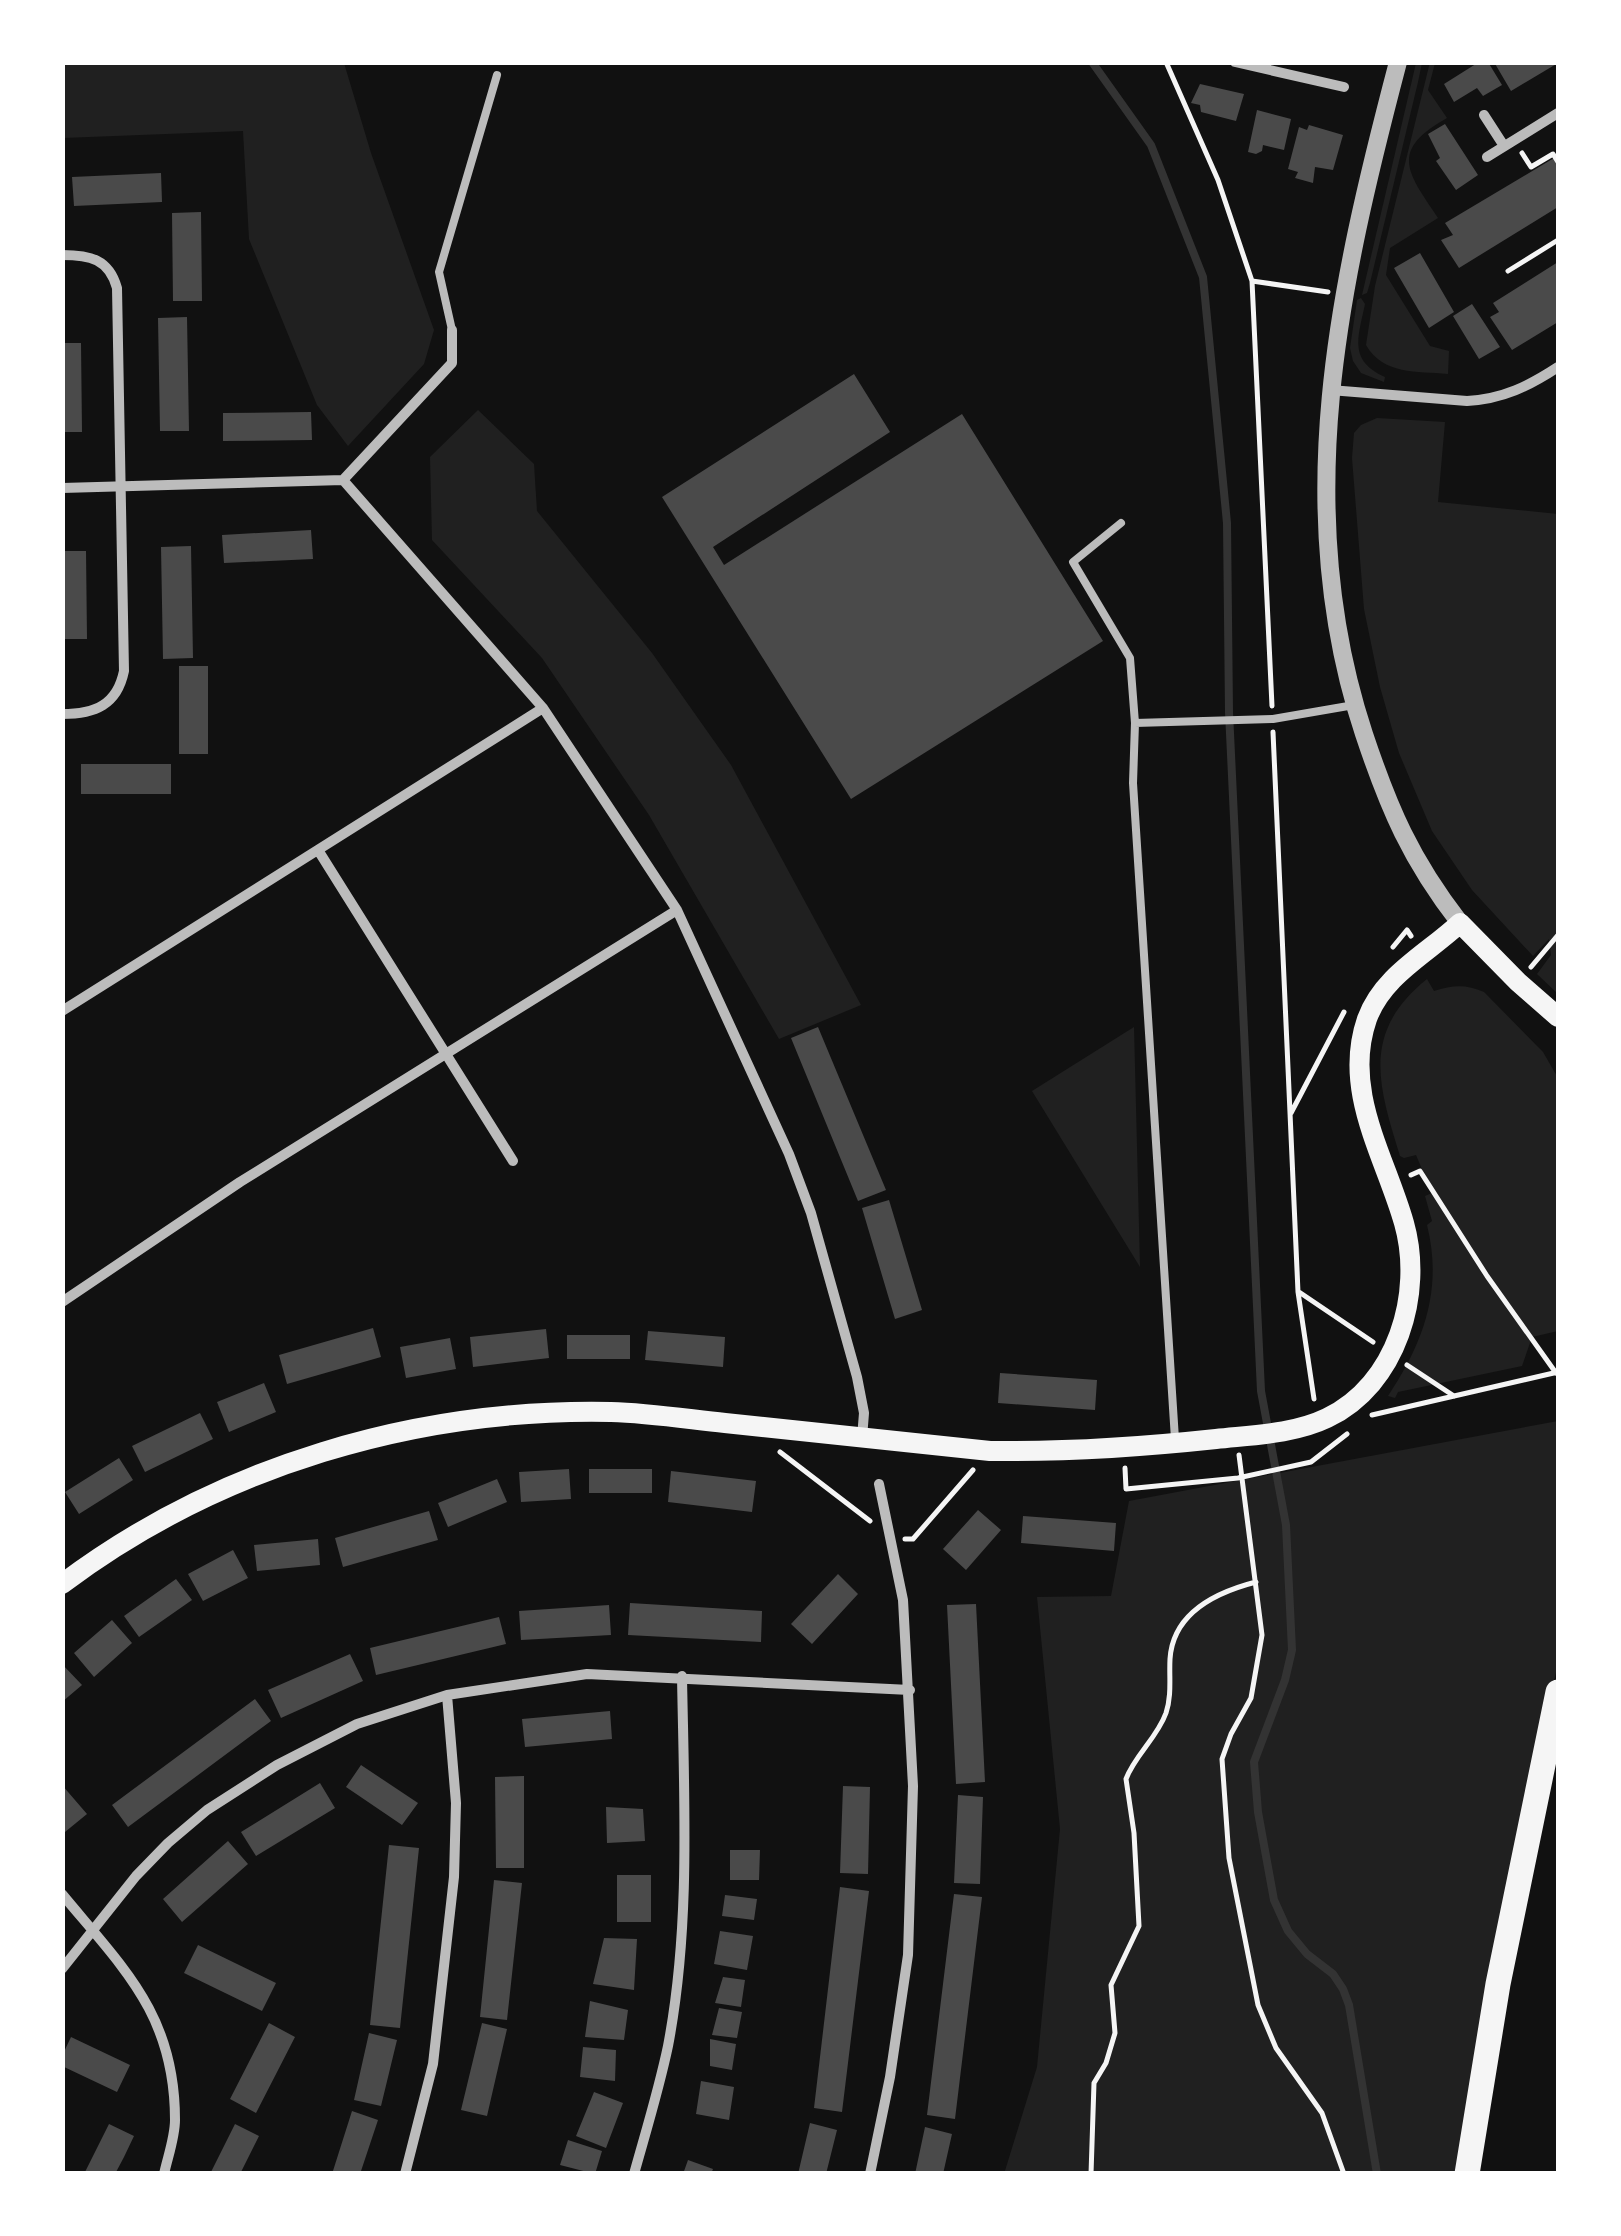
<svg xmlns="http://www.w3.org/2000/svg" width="1621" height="2236" font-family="Quicksand,sans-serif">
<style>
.green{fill:#202020}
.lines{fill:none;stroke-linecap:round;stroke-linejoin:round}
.stream{stroke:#333;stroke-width:8}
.building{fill:#4a4a4a}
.path{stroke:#f5f5f5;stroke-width:5}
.service{stroke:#bcbcbc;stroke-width:8}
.minor{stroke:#bcbcbc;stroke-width:10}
.tertiary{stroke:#bcbcbc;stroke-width:18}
.secondary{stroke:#f5f5f5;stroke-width:20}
.primary{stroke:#f5f5f5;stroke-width:25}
</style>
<rect width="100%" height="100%" fill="#111"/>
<!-- green -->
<path class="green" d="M1430,62l5,1 -7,27 19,28c-59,33 -39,55 -9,100l-48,30 -4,27 44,71 19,5 -1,23c-31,-3 -65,1 -82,-29l9,-59z
M62,63h282l27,90 63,177 -10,34 -76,82 -31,-41 -68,-166 -6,-108 -180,7z
M1416,63h6l-4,19 -48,201 -3,10 -5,2z
M1361,298l4,6c-7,34 -17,56 20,73l-1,5 -23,-9 -8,-12 -3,-13 7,-48z
M478,410l56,54 3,47 115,142 79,112 130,240 -82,34 -130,-224 -107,-157 -110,-118 -2,-83z
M1377,418l68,4 -7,80 120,12v480l-21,-20 14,-19 -2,-16 -16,17 -61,-66 -40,-59 -33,-78 -19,-66 -16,-78 -12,-151 2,-25 7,-8z
M1427,979l7,12c19,-6 32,-7 50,1l59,60 15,26v253l-26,6 -10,29 -124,26 -3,6 -7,-2c36,-54 55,-107 39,-171l5,-4 -7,-25 7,-3 -16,-38 -12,3 -4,-2c-22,-71 -39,-124 27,-177z
M1134,1027l6,240 -108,-176z
M1558,1421v242l-56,255 -47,255 -451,1 33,-107 23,-238 -23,-232 74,-1 18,-95z"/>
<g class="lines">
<!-- stream -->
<path class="stream" d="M1092,62l59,83 52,132 24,246 2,189 32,679 25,134 6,125 -7,30 -31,82 4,50 16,88 14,31 19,23 26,20 10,15 6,16 28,169"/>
</g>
<!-- building -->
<path class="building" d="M1479,62h9l14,23 -19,11 -6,-8 -23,14 -10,-18z
M1494,62h64v1l-47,28z
M1200,84l44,10 -8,27 -35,-9 -1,-7 -9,-2z
M1257,110l34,9 -7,31 -21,-5 -1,6 -6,3 -8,-2z
M1445,124l33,51 -22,15 -20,-29 4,-3 -12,-24z
M1309,125l34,10 -10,35 -18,-3 -2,16 -18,-5 3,-6 -10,-3 11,-42 8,3z
M1554,158l4,8v41l-99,61 -18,-28 12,-5 -8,-12z
M161,173l1,29 -88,4 -2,-29z
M201,212l1,89h-29l-1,-88z
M1420,253l34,59 -25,16 -35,-60z
M1558,262v60l-46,28 -22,-33 9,-5 -6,-9z
M1472,304l28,43 -21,12 -26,-43z
M187,317l2,114h-29l-2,-113z
M62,343h19l1,89h-20z
M854,374l36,58 -177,115 11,18 238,-151 141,227 -252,158 -189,-302z
M311,412l1,28 -89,1v-28z
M311,530l2,29 -89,4 -2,-28z
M191,546l2,112 -30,1 -2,-112z
M62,551h24l1,88h-25z
M179,666h29v88h-29z
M81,764h90v30h-90z
M818,1027l68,163 -28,11 -67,-163z
M889,1200l33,110 -27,9 -33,-111z
M373,1328l8,29 -94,27 -8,-29z
M546,1329l3,29 -76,9 -3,-30z
M648,1331l77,6 -2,30 -78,-7z
M567,1335h63v24h-63z
M450,1338l6,31 -50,9 -6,-31z
M1000,1373l97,7 -2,30 -97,-7z
M264,1383l12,29 -47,20 -12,-30z
M200,1413l13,26 -68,33 -13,-26z
M119,1458l14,22 -54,34 -14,-22z
M569,1469l2,30 -50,3 -2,-30z
M589,1469h63v24h-63z
M671,1471l85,10 -4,31 -84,-10z
M497,1479l10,23 -59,25 -10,-24z
M978,1510l23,20 -35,40 -23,-21z
M429,1511l9,29 -95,27 -8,-29z
M1023,1516l93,7 -2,28 -93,-8z
M318,1539l2,26 -63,6 -3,-26z
M233,1550l15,28 -45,23 -15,-27z
M838,1574l20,20 -46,50 -21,-20z
M176,1579l16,21 -53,37 -15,-21z
M630,1603l132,8 -1,31 -133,-7z
M976,1604l9,178 -29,2 -9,-179z
M609,1605l2,30 -90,5 -2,-29z
M499,1617l7,27 -130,31 -6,-27z
M112,1620l20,23 -38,34 -20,-24z
M350,1654l13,27 -82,37 -13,-28z
M62,1664l20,21 -20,17z
M255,1699l16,22 -143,106 -16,-22z
M610,1711l2,28 -87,8 -3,-28z
M361,1765l57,38 -16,22 -56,-38z
M524,1776v92h-28l-1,-91z
M320,1783l15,25 -79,48 -15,-24z
M62,1785l25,29 -22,18 -3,-3z
M843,1786l27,1 -2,87 -28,-1z
M958,1795l25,2 -3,87 -26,-1z
M606,1807l37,2 2,32 -38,2z
M228,1841l20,23 -66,58 -19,-23z
M389,1845l30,3 -19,180 -30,-3z
M730,1850h30l-1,30h-29z
M617,1875h34v47h-34z
M494,1880l28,3 -15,137 -27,-3z
M840,1887l29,4 -27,221 -28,-4z
M954,1894l28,3 -27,222 -28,-4z
M725,1895l32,4 -3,21 -32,-4z
M720,1931l33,5 -6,34 -33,-6z
M604,1938l33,1 -3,51 -41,-6z
M198,1945l78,38 -14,28 -78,-38z
M723,1977l22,3 -4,27 -26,-4z
M590,2001l38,9 -4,30 -39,-3z
M719,2008l23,4 -5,26 -25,-3z
M269,2023l26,14 -39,76 -26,-14z
M482,2023l25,6 -20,87 -26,-6z
M369,2033l28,7 -16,66 -27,-6z
M71,2037l59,28 -13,27 -55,-26v-10z
M710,2039l26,5 -4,26 -22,-4z
M583,2047l33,3 -1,31 -35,-4z
M701,2081l33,6 -5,33 -33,-6z
M594,2092l29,11 -17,45 -30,-12z
M352,2111l26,9 -18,54h-28z
M810,2123l27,7 -11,44h-28z
M109,2124l25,12 -10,21 -9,17h-31z
M235,2124l24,12 -19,38h-30z
M925,2127l27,7 -9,40h-28z
M568,2140l34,11 -7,23 -35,-9z
M688,2160l25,9 -2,5h-28z"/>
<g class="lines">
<!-- path -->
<path class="path" d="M1166,62l52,118 34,101 20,425
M1522,153l9,14 22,-13 5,8
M1508,271l50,-31
M1252,281l76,11
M1273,732l25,560 16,107
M1393,947l14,-17 4,6
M1531,967l27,-32
M1291,1113l53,-101
M1411,1175l9,-4 67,105 69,97
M1299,1292l74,50
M1407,1365l47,31
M1372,1415l186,-43
M780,1452l90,69
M1239,1455l23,180 -11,63 -20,36 -9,25 7,99 29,147 18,43 46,65 22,61
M1125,1468l1,21 112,-11 73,-16 36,-28
M905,1539h8l60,-69
M1091,2174l3,-91 12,-20 9,-30 -4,-48 28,-59 -5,-93 -8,-54c9,-24 31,-41 40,-66 6,-18 3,-36 4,-54 3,-47 47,-67 86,-77"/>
<!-- service -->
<path class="service" d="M452,330l-13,-58 58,-197
M1121,523l-48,39 57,96 5,65
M1175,1439l-42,-656 2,-60 138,-4 81,-14"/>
<!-- minor -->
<path class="minor" d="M1235,62l109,25
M1484,115l20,31
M1487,157l71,-44
M62,255c28,0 47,4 55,33l7,383c-7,34 -29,43 -62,43
M1330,390l137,11c36,-2 62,-15 91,-34
M343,480l200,228 134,202 112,244 22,59 46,164 7,36 -2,25
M62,488l281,-8 109,-117v-33
M318,850l195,311
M62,1011l481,-303
M62,1302l178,-120 437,-272
M62,1894c62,75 113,121 113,226 0,17 -7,36 -11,54
M62,1969l74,-93 32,-33 39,-33 70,-45 80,-41 90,-29 140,-21 323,16
M405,2174l28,-110 21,-187 2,-74 -9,-108
M634,2174c12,-43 25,-85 34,-128 23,-120 16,-248 14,-370
M870,2174l20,-97 18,-122 5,-169 -10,-186 -24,-116"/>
<!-- tertiary -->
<path class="tertiary" d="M1398,62c-59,224 -109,446 -34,672 25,75 47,126 96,189"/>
<!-- secondary -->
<path class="secondary" d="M62,1584c157,-118 354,-176 549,-172 38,1 76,7 114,11 88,9 176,19 265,28 75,1 151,-4 226,-12 36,-4 78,-5 111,-21 70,-33 97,-125 77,-195 -19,-67 -62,-132 -37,-204 16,-44 60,-65 93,-96l58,59 40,35"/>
<!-- primary -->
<path class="primary" d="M1467,2174l31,-190 60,-292"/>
</g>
<!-- border -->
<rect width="1621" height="2236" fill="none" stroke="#ffffff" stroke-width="130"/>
</svg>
